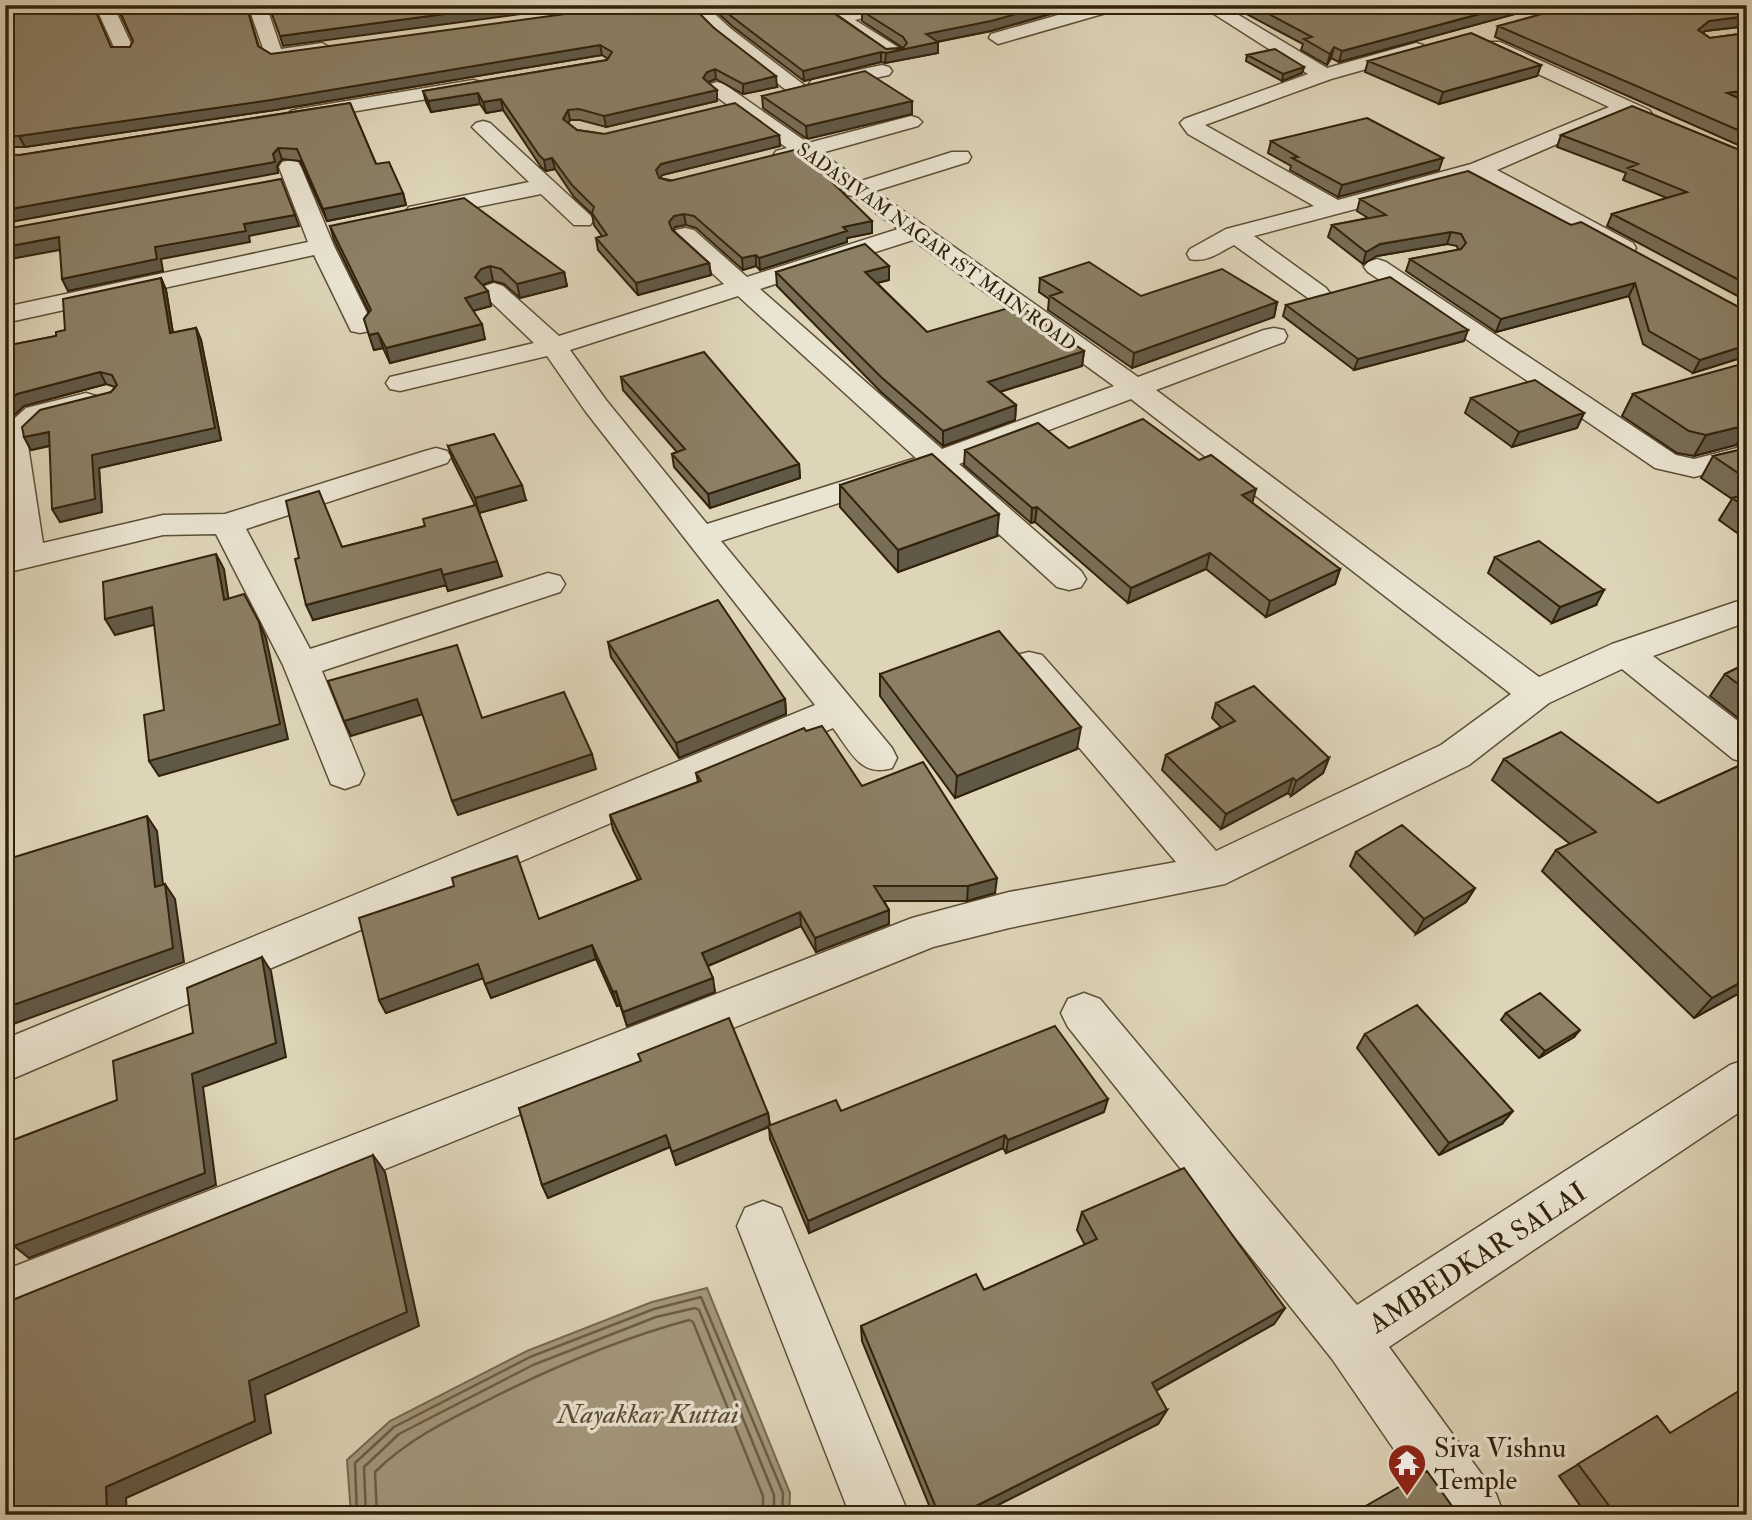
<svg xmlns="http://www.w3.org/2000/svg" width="1752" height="1520" font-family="'IM FELL Double Pica',serif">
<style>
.water{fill:#a4987e;stroke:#766950;stroke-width:2}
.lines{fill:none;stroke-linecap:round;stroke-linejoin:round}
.shore{stroke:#6b5d44;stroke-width:2.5}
.street-casing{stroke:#5d4f36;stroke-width:3}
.street{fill:#eae4d2;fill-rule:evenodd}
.wall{fill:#786d57;stroke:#32220b;stroke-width:2}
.shaded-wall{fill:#615947;stroke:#32220b;stroke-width:2}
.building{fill:#8b7f65;stroke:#32220b;stroke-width:2}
.labels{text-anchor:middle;stroke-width:7;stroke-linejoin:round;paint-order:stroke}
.far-street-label{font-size:19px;fill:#32220b;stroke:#eae4d2}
.near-street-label{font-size:28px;fill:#32220b;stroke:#eae4d2}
.near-water-label{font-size:28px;font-style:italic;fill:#5a4b33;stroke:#eae4d2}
.near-poi-label{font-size:28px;fill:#32220b;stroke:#eae4d2;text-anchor:start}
</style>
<rect width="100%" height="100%" fill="#ded5b9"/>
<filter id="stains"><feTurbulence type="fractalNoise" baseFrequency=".00286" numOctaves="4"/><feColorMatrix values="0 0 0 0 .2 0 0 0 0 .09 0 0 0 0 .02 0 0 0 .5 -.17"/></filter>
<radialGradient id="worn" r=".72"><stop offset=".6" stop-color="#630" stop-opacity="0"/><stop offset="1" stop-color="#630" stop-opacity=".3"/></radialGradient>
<!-- water -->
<path class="water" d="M707,1288l83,205 -1,22h-438l-4,-55 43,-39 137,-70 125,-49z"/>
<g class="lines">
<!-- shore -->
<path class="shore" d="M357,1515l-2,-52 39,-36 136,-70 124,-48 47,-12 82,196 -1,22
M366,1515l-2,-48 35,-33 134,-69 123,-48 39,-9 4,2 75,185v20
M377,1515l-2,-43c32,-32 73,-52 113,-72 65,-33 131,-61 201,-80l4,2 70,174v19"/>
<!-- street casing -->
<g class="street-casing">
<path id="street" d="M95,5h18l22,47 -3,4h-14z
M248,5h18l15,44 41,-6 10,6 -10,6 -48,7 -7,-2z
M685,5h20l25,23 74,57 3,4 -3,4h-14l-74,-57z
M872,5h33l-3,4 -47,11 46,29 3,4 -3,4h-14l-56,-39 3,-4z
M1093,5h30l-3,4 -122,35 -9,-6 2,-4z
M1200,5h22l105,63 89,-25 7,2 3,4 -3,4 -92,26 -126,46 133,75 133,-36 138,-57 -123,-57 -2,-4 2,-4h14l149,68 3,4 -3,4 -7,2 -16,-6 -129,56 136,73 3,5 -3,5 -9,2 -9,-2 -139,-76 -222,59 72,52 4,5 -4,5 -9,3 -9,-3 -74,-53c-14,7 -27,18 -44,14l-3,-5 3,-5 36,-20 88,-23 -126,-72 -8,-11 4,-4 124,-45z
M882,65l7,2 3,4 -3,4 -70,15 -7,-2 -3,-4 3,-4z
M473,80l7,2 3,4 -3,4 -182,31 -7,-2 -3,-4 3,-4 7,-2z
M717,82l7,2 84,59 103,-27 7,2 4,4 -4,4 -97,27 40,28 91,-29h16l3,5 -3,5 -93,29 263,186 126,-47 10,-2 10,2 3,6 -3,6 -128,48 383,287 73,-33 135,-46v24l-94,34 94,72v35l-14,-4 -111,-90 -73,34 -80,62 -244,119 -216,44 -76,19 -928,376v-53l907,-352 97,-26 167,-30 -160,-189 -5,-9 5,-9 13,-3 13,3 174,196 225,-106 70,-51 -380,-295 -172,65 122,107 5,8 -5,8 -12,3 -12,-3 -125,-114 -211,68 171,207 5,10 -5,10c-32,10 -42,-18 -59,-40l-828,354v-43l810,-334 -229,-293 -39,-56 -147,35 -10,-2 -4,-6 4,-6 144,-34 -49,-47 -4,-5 4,-5 9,-3 9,3 56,50 165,-52 -48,-44 -3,-5 3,-5 9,-2 9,2 53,47 151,-48 -45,-33 -6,-1 -3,-5 -43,-32 -17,5 -8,-2 -3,-5 3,-5 11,-3 -77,-56 -3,-4 3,-4zM913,240l201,146 -172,63 -182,-160zM738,296l178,162 -209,66 -101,-124 -36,-50z
M483,121l7,2 100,92 4,5 -4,5h-16l-33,-31 -124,25 -8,-2 -4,-5 4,-5 120,-25 -53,-51 -4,-4 4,-4z
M290,160l8,2 3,5 33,79 39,79 -4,6 -9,2 -9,-2 -37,-76 -309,68v-16l303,-65 -29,-75 3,-5z
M1377,259l9,3 290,193 18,4 43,-11 10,2v18l-10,-2 -43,11 -39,-9 -287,-196 -4,-5 4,-5z
M86,393l10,3 4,6 -4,6 -50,12 -19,19 16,104 120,-28 62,-1 200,-63 11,-3 11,3 4,6 -4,6 -201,66 64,120 238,-76 12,3 5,8 -5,8 -238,79 42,103 -5,10 -14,5 -14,-5 -48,-119 -67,-131 -53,1 -158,38v-22l7,-1 -7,-50v-73l21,-19z
M1084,993l16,6 257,306 373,-240 17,-6v48l-358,240 107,147 8,21h-65l-107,-156 -264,-332 -7,-14 7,-14z
M763,1201l18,7 128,307h-59l-113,-289 8,-18z"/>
</g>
<!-- street -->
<use href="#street" class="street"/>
</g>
<!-- wall -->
<path class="wall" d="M5,5l106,42h19l3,-6 -17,-36h130l13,42 12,7 443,-26 63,59 -34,7 -27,-15 -8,3 9,19 -111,26 -26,-7h-10l-2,3 9,7 27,4 175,1 1,11 -118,29 -2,3 212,43v12l-25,5v4l-87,28 -4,-4 -13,4 -47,-42 -10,-3 -11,2 -2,3 36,33 2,12 -73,20 -40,-45 -2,-12 6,-2 -8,-11 -2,-11 -18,-17 -19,-28 -9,2 -5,-4 -38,-57 -17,3 -6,-9 -49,8 -5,-10 -3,-11 184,-31 1,-1 -6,-4 -327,55 -250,37h-20z
M709,5h151l-27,7 53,37 17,-1 -41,-27v-10l25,-6h195l-91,26 -54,11 1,11 -53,10 -4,-1 -77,19 -72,-55z
M1237,5h311l-209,57 -8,-4 -4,7 -26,-15 2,-6 -66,-35z
M1747,5v21l-42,5 -2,2 7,5 37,-5v67h-3l3,2v47l-252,-112 3,-11z
M1247,55l57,12 -2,6 -20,8 -36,-20z
M1368,61l173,4 -4,11 -98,28 -74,-32z
M762,96l150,5v13l-105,25 -44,-31z
M350,103l26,61 27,29 3,12 -79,16 -27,-60 -18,-2 -5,7 1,7 -258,-18z
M1561,135l186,18v148l-140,-75 5,-12 55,-16 -44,-18 3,-7 -69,-26z
M1271,141l168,29 -101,27 -48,-27 1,-4 -23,-13z
M1360,199l211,26 173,85 3,1v45l-54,17 -50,-29 -14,-48 -133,36 -90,-61 4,-12 48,-9 -1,-4 -10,-2 -70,12 -14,8 -35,-27 4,-12 36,-7 -11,-7z
M330,226l234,46 3,14 -47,12 -16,-14 -11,-3 -9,3 -1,2 8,20 -18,5 12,28 -95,24 -7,-15 -9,2 -10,-31 5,-7 -35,-72z
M889,266v14l-12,3 50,49 157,19 -2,15 -82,26 16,13 -1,15 -72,26 -62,-54 -104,-106 -1,-14z
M161,278l5,12 7,43 23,-5 5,12 20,100 -122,28 3,44 -42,10 -10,-76 -19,4 -7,-13 87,-45 4,-5 -9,-3 -82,22 -19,18v-78l51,-10 9,-6z
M1040,278l101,18 136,6 -3,15 -142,51 -84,-58 1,-11 -10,-7z
M1286,305l178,36 -110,29 -71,-54z
M1747,370v78l-11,-3 -42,11 -17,-3 -55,-37 11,-22z
M621,377l178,87 1,14 -90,30 -36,-41 -2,-13 5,-2 -54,-62z
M1471,398l113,15 -7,15 -65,19 -47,-34z
M448,446l78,54 -47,13 23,63 -54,15 -2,-6 -133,35 29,-73 83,-21 50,-21 -22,-44z
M1069,448l183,55 88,66 -5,15 -69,33 -60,-48 -78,34 -93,-81 -4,1 -67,-58 1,-15z
M1747,448v92l-28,-20 13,-21 -31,-21 12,-22z
M840,485l157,51 -99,36 -58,-65z
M1495,557l101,48 -44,18 -64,-50z
M608,642l177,57 1,15 -107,44 -68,-101z
M1747,663v62l-37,-29 15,-22z
M880,674l197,75 -122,49 -75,-102z
M1216,703l113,55 -6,15 -32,23 -3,-3 -67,36 -59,-59 4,-15 55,-28 -9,-9z
M806,731l56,55 133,107 -28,8h-83l5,9v14l-73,28 -15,-26 -93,40 7,26 -88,34 -7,-21 -3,1 -21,-47 -105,39 -8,-20 -97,35 -7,-13 160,-81 99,-39 -25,-50 -3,-15 88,-33 -2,-9z
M1504,759l154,44 89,-41v227l-53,29 -152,-147 14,-21 14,-6 -78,-64z
M1356,852l119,36 -9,14 -50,32 -66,-68z
M1506,1013l68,24 -35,21 -38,-38z
M1365,1034l137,90 -63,31 -82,-107z
M519,1108l249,5 2,13 71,-15 263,1 -98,41 -3,-5 -194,85 -39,-94 -1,-12 -93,38 -6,-18 -122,51 -6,-13z
M1082,1212l203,96 -11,16 -118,67 11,19 -9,14 -180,91h-45l-71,-174 -1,-15 123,-36 101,-45 -8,-15z
M1657,1416l13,17 77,82h-160l-28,-39z"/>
<!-- shaded-wall -->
<path class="shaded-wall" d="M511,5h76l-304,41 -3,-10z
M830,5h30l-27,6 -4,5v-10z
M1048,5h34l-91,26 -66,13 1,-10z
M1513,5h35l-209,57 3,-11z
M1747,16v10l-42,5 -11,10 4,-11 11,-9z
M938,42v11l-53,10 1,-10z
M600,45l2,10 -327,55 -250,37 -6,-11z
M1334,47l-3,11 -4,7 3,-11z
M881,52v10l-77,19 -1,-10z
M1541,65l-4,11 -98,28 4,-12z
M1304,67l-2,6 -20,8 1,-7z
M715,69l1,10 -8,3 -5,-4 4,-6z
M776,76l1,11 -34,7v-10z
M717,90v11l-111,26 -2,-11z
M1747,90v10l-25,5 5,-12z
M478,93l2,11 -49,8 -3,-11z
M501,99l2,11 -17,3 -3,-11z
M912,101v13l-105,25 -1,-13z
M568,110l2,10 -5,10 -2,-11z
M779,135l1,11 -118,29 -4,7 -2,-12 5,-6z
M278,148l4,11 -5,7 1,7 -273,50v-13l268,-56z
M552,158l3,11 -9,2 -2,-11z
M1443,158l-4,12 -101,27 4,-12z
M403,193l3,12 -79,16 -4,-12z
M684,214l2,11 -11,2 -4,7 -2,-12 5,-6z
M295,215l4,11 -50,10 1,6 -89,17 2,12 -95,20 -6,-12 93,-32 89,-23z
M872,221v12l-25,5v4l-87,28 -1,-12 84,-31z
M1451,232l-4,12 -70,12 -14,8 3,-12 14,-8z
M59,237l6,12 -60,11v-13z
M756,255v11l-13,4 -1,-12z
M709,263l2,12 -73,20 -2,-12z
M490,266l3,15 -9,3 -6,7 -3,-14 6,-8z
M889,266v14l-24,6v-14z
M564,272l3,14 -47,12 -3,-14z
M161,278l5,12 9,56 -5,-13z
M1635,283l-6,13 -133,36 5,-13z
M488,291l3,15 -23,6 -3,-14z
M1277,302l-3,15 -142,51 2,-15z
M482,324l3,15 -95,24 -4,-15z
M196,328l5,12 20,100 -122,28 3,44 -42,10 -8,-13 40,-54z
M1468,330l-4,11 -110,29 4,-11z
M378,333l5,15 -9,2 -5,-15z
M1747,345v11l-54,17 7,-13z
M1084,351l-2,15 -96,30 2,-14z
M100,372l6,12 -82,22 -19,18v-19l12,-11z
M1016,405l-1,15 -72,26v-15z
M1584,413l-7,15 -65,19 7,-15z
M1747,425v3l-11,17 -42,11 12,-21z
M49,432l7,12 -25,6 -7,-13z
M799,464l1,14 -90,30 -2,-14z
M522,485l4,15 -47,13 -4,-15z
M1256,489l-4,15 -10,-9z
M1037,507l-2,15 -4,1 1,-15z
M999,514l-2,22 -99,36v-22z
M1210,553l-4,16 -78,34 3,-15z
M216,554l8,15 7,46 -7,-15z
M497,561l5,15 -54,15 -5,-16z
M441,569l5,16 -133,35 -7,-15z
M1340,569l-5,15 -69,33 4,-16z
M1604,590l-8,15 -44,18 8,-16z
M152,607l9,16 -46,12 -10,-16z
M259,622l7,16 22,101 -129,37 -10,-15z
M417,699l6,15 -72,22 -7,-15z
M785,699l1,15 -107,44 -3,-15z
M1081,727l-4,22 -122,49 2,-22z
M592,754l4,15 -138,46 -6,-14z
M1329,758l-6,15 -32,23 5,-15z
M1293,778l-5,15 -67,36 5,-15z
M147,816l10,15 8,71 -10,-15z
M997,878l-2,15 -28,8 1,-15z
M165,884l10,15 9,63 -179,65v-19z
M1475,888l-9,14 -50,32 8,-15z
M889,910v14l-73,28 -1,-14z
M800,912l1,14 -96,41 -3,-14z
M592,945l4,14 -105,39 -6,-14z
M262,957l9,14 15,86 -83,30 13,98 -187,73 -15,-12z
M478,964l6,14 -98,35 -7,-13z
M713,978l2,14 -88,34 -4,-14z
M1747,979v10l-53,29 18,-20z
M616,991l4,14 -3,1 -4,-14z
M1580,1030l-6,7 -35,21 6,-7z
M1108,1099l-4,13 -98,41 2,-13z
M1513,1111l-11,13 -63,31 10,-12z
M768,1113l2,13 -94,39 -4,-13z
M666,1135l4,12 -122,51 -6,-13z
M1005,1135l-2,13 -194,85 -1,-12z
M373,1155l12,17 34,154 -154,69 6,38 -145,65 1,17h-20l-1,-28 143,-106z
M1285,1308l-11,16 -130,73 8,-14z
M1167,1410l-9,14 -180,91h-20z"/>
<!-- building -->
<path class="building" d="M5,5h88l18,42h19l3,-6 -16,-36h129l12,41 13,8 360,-49h60l23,23 62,48 -33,8 -28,-15 -8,3 -4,6 14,12 -113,26 -25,-7 -11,1 -5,9 14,11 27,4 131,-31 44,32 -118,29 -5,6 3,8 11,3 128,-32 74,72 -29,6 4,4 -88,27 -3,-3 -14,3 -48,-42 -10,-2 -10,2 -5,6 3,8 37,33 -73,20 -40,-45 11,-3 -15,-22 2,-6 -22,-22 -20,-27 -8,2 -5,-5 -38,-56 -18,3 -5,-9 -50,8 -5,-10 184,-31 5,-8 -12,-7 -329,55 -252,36h-14z
M292,5h219l-231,31 -10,-27z
M719,5h111l-1,1v4l57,39 17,-1 4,-5 -4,-6 -41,-26 25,-6h161l-57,16 -65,13 12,8 -52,11 -5,-1 -78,19 -72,-55z
M1252,5h261l-171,46 -8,-4 -4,7 -26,-15 8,-2z
M1575,5h172v11l-38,5 -11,9 12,8 37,-5v57l-20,3 20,9v32l-249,-108z
M1471,33l70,32 -98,27 -75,-31z
M1275,49l29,18 -21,7 -36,-19z
M865,71l47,30 -106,25 -44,-30z
M350,103l26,61 13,-2 14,31 -80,16 -26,-60 -19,-1 -5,6 2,8 -270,48v-56l15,1z
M1632,106l115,47v131l-135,-70 75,-22 -59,-24 10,-4 -77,-29z
M1367,118l76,40 -101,27 -50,-27 6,-1 -27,-16z
M1468,171l103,54 10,-3 163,88 3,1v34l-47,15 -51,-29 -14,-48 -134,36 -91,-60 51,-10 5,-6 -5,-9 -10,-2 -71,12 -14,8 -34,-27 54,-10 -26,-16z
M281,179l14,36 -51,9 2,7 -91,16 2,12 -95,20 -3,-42 -54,10v-18z
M464,198l100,74 -47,12 -16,-15 -11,-3 -9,3 -6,8 13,14 -23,7 17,26 -96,24 -8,-15 -9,2 -5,-16 7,-9 -41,-84z
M865,244l24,22 -24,6 62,60 92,-27 65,46 -96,31 28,23 -73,26 -62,-54 -105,-105z
M1089,262l52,34 81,-27 55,33 -143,51 -84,-57 12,-4 -22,-14z
M1390,277l78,53 -110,29 -72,-54z
M161,278l9,55 26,-5 19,100 -123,27 3,44 -43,10 -3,-77 -25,5 -2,-10 18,-17 71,-18 6,-7 -5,-10 -12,-3 -83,22 -12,11v-59l51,-10v-4l9,-2 -2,-31z
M704,352l95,112 -91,30 -36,-40 13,-5 -64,-72z
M1738,365l9,5v55l-41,10 -17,-4 -56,-37z
M1535,380l49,33 -65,19 -48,-34z
M1143,419l56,41 12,-5 45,34 -14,6 98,74 -70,32 -60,-48 -79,35 -94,-81 -5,1 -67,-58 73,-27 31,25z
M494,434l28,51 -47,13 -27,-52z
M1747,448v31l-34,-23z
M932,454l67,60 -101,36 -58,-65z
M319,491l23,56 83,-21 -2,-7 53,-14 21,56 -54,14 -2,-6 -135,36 -11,-46 4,-1 -13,-57z
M1747,494v14l-15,-10z
M1539,541l65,49 -44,17 -65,-50z
M216,554l8,46 20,-6 15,28 21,102 -131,37 -5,-46 20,-5 -12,-103 -47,12 -2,-37z
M718,600l67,99 -109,44 -68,-101z
M999,631l82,96 -124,49 -77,-102z
M457,645l25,73 82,-26 28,62 -140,47 -35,-102 -73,22 -16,-40z
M1747,663v28l-22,-17z
M1254,686l75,72 -33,23 -3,-3 -67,36 -60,-59 69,-34 -19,-18z
M822,726l40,60 61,-24 74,116 -29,8h-94l15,24 -74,28 -15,-26 -98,41 11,25 -90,34 -7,-21 -3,1 -21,-47 -107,39 -7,-20 -99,36 -20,-82 95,-32 -2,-8 65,-22 22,63 102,-40 -31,-64 91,-34 -5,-8 108,-45 2,3z
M1561,732l97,71 89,-41v217l-35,19 -156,-148 40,-18 -92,-73z
M147,816l8,71 10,-3 8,64 -168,60v-148z
M1402,825l73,63 -51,31 -68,-67z
M262,957l14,86 -84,31 13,99 -191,73 -6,-104 109,-42 -4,-39 80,-28 -6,-45z
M1540,993l40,37 -35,21 -39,-38z
M1417,1005l96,106 -64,32 -84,-109z
M729,1018l39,95 -96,39 -6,-17 -124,50 -23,-77 122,-47 -3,-7z
M1055,1026l53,73 -100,41 -3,-5 -197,86 -40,-95 68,-26 5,11z
M373,1155l34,157 -158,69 6,40 -149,66 1,28h-102v-212z
M1184,1168l101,140 -133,75 15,27 -209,105h-19l-78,-189 115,-52 8,16 113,-51 -15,-27z
M1747,1386v129h-131l-38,-51 79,-48 13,17z
M1427,1471l25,35 4,1 5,8h-111z"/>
<!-- icons -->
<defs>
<g id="temple-pin" transform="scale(2.0125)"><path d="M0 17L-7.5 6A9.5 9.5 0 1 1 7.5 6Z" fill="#8f2418" stroke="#eae4d2"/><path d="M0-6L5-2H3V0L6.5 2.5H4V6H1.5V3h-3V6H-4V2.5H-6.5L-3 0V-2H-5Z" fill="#fff"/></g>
</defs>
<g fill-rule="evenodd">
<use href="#temple-pin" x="1407" y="1463"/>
</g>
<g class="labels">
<!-- far-street labels -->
<g class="far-street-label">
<text transform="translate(937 246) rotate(36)" y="7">SADASIVAM NAGAR 1ST MAIN ROAD</text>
</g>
<!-- near-street labels -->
<g class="near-street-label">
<text transform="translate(1477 1257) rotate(-33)" y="10">AMBEDKAR SALAI</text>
</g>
<!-- near-water labels -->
<g class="near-water-label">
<text x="648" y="1423">Nayakkar Kuttai</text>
</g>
<!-- near-poi labels -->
<g class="near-poi-label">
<text x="1434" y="1457">Siva Vishnu<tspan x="1434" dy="32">Temple</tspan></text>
</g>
</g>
<!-- margin -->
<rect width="1752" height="1520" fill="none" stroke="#ded5b9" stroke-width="28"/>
<rect x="7" y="7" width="1738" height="1506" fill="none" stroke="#32220b" stroke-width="3.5"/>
<rect x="14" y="14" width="1724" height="1492" fill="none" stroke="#32220b" stroke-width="2"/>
<rect width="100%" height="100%" filter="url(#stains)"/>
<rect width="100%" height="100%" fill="url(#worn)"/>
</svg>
